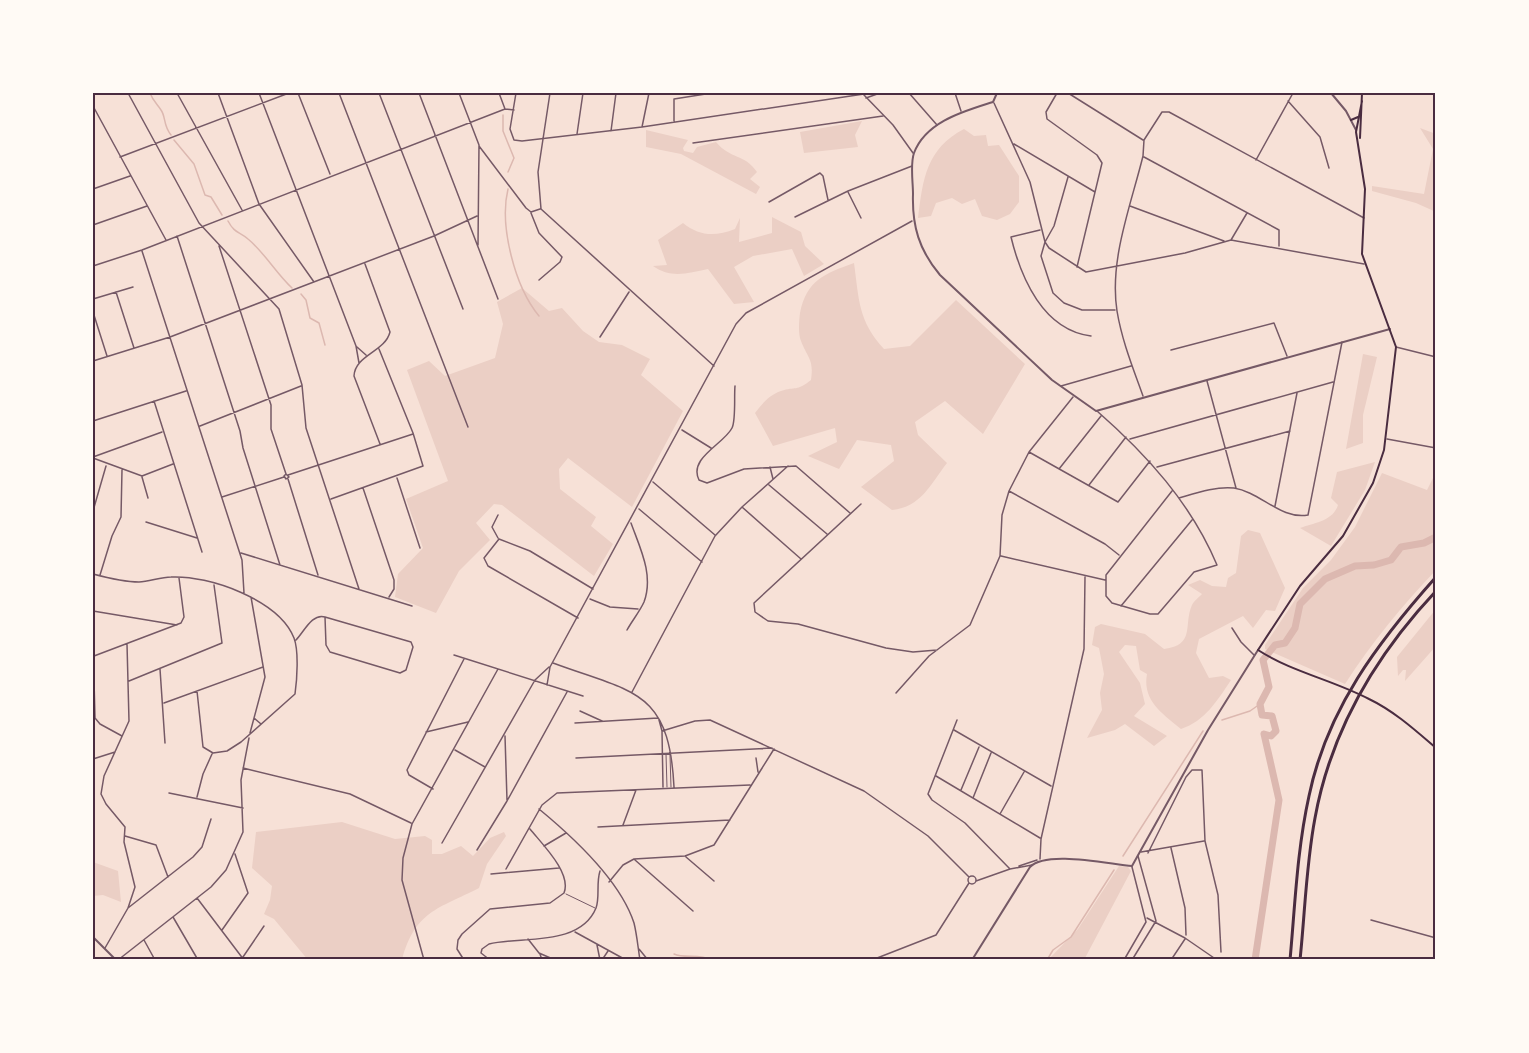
<svg xmlns="http://www.w3.org/2000/svg" width="1529" height="1053" font-family="'DM Sans',sans-serif">
<style>
.green{fill:#ebcfc5}
.lines{fill:none;stroke-linecap:round;stroke-linejoin:round}
.stream{stroke:#dcb8b0;stroke-width:1.5}
.river{stroke:#dcb8b0;stroke-width:7}
.service{stroke:#755966;stroke-width:1}
.minor{stroke:#755966;stroke-width:1.5}
.tertiary{stroke:#755966;stroke-width:2}
.secondary{stroke:#4a2c40;stroke-width:2}
.motorway{stroke:#4a2c40;stroke-width:3}
.neatline{fill:none;stroke:#4a2c40;stroke-width:2}
</style>
<rect width="100%" height="100%" fill="#f7e1d7"/>
<!-- green -->
<path class="green" d="M862,121l-7,14 3,12 -54,6 -4,-21z
M1420,128l16,6v78l-20,-9 -44,-12v-5l52,8 9,-45z
M964,129l10,7 12,-1 2,11 11,-1 20,31v26l-9,12 -13,6 -15,-4 -7,-17 -13,5 -10,-6 -16,5 -5,13 -13,2c5,-39 8,-69 46,-89z
M646,130l42,10 -5,8 1,3 9,2 4,-6 19,-5c15,18 28,11 41,30l-7,7 10,8 -4,7 -75,-40 -35,-7z
M772,217l29,15 4,14 19,18 -20,12 -12,-27 -39,7 -19,11 20,35 -20,2 -26,-35c-20,4 -37,10 -55,-3l14,-1 -9,-25 25,-17c16,13 32,14 52,6l5,-11 -1,24 33,-9z
M854,263c5,36 4,58 30,86l26,-3 46,-46 69,64 -42,70 -38,-33 -30,21 3,13 29,28c-17,22 -26,44 -55,47l-31,-23 33,-26 -3,-16 -34,-5 -18,29 -31,-13 29,-14 -2,-14 -62,18 -18,-33c7,-9 14,-18 26,-22 15,-5 15,1 30,-11 3,-21 -3,-21 -10,-39 -3,-7 -2,-20 -1,-28 7,-33 24,-39 54,-50z
M522,288l27,23 13,-3 21,23 16,11 23,3 28,14 -9,16 42,36 -51,96 -64,-49 -9,11 1,20 36,28 -5,9 22,18 -19,32 -92,-71 -8,-1 -18,19 14,17 -31,31 -23,42 -41,-16 3,-23 25,-26 -17,-49 42,-18 -41,-111 22,-9 16,15 50,-18 8,-34 -6,-22z
M1363,354l14,3 -14,58v28l-17,6z
M1375,462l-10,28 -34,56 -31,-18c14,-5 33,-7 38,-23l-7,-7 6,-26z
M1436,472v98c-34,36 -64,72 -91,114l-80,-35v-4l38,-57 28,-28 24,-33 27,-54 45,17z
M1248,530l12,3 25,55 -10,23 -9,-1 -13,18 -10,-12 -44,23 -3,14 13,25 14,-2 8,4c-14,21 -26,41 -50,49 -18,-15 -39,-28 -34,-55l-7,-4 -4,-24 -11,-1 -6,7 21,31 5,21 -11,12 33,20 -13,10 -29,-22 -10,6 -28,8 15,-28 -2,-17 4,-19 -5,-26 -7,-3 3,-18 6,-3 44,10 19,15c32,-4 19,-24 28,-44 2,-4 7,-8 10,-11l-14,-9 12,-5 12,6 14,1 2,-9 8,-5 5,-37z
M1436,609v37l-31,35 1,-11h-3l-5,6 -1,-19z
M342,822l53,17 30,-3 7,4v14h10l19,-8 12,10 17,-18 14,-6 2,4 -19,28 -8,24c-41,21 -64,23 -77,72h-94l-34,-41 -10,-5 6,-14 2,-14 -20,-18 4,-36z
M93,862l25,9 3,31 -18,-7 -10,1z
M1119,866l9,1 3,4 -47,89h-36l30,-31z"/>
<g class="lines">
<!-- stream -->
<path class="stream" d="M150,93c3,8 7,11 11,17 5,7 2,15 10,25
M503,115v16l11,27 -6,14
M174,140l20,24 11,31 6,2 11,18
M508,189c-9,37 7,98 31,127
M228,221c7,13 11,10 20,18 16,13 28,34 44,49
M301,294l5,6 4,18 9,5 6,22
M1222,720l28,-9 10,-7
M1123,856l80,-125
M674,954c11,5 24,-1 38,6
M1047,960l6,-10 18,-13 43,-67"/>
<!-- river -->
<path class="river" d="M1255,960l24,-160 -15,-66 7,2 5,-5 -4,-15 -10,-1 -2,-11 9,-17 -6,-27 12,-15 10,-2 10,-15 5,-24 25,-25 30,-13 19,-1 17,-5 10,-13 23,-4 12,-6"/>
<!-- service -->
<path class="service" d="M666,754l1,33
M670,755l1,32
M566,894l29,14"/>
<!-- minor -->
<path class="minor" d="M128,93l71,130 80,86 23,76 4,43 53,161
M177,93l65,117
M218,93l41,111 55,78
M259,93l97,253 3,17
M298,93l32,81
M339,93l129,334
M379,93l84,216
M419,93l79,206
M459,93l20,52 -1,100
M499,93l6,16
M516,93l-6,36 4,11 8,1 120,-14 222,-33
M550,93l-12,79 3,37 173,157
M909,93l28,32
M955,93l6,18
M1057,93l-11,19 1,7 50,36 5,8 -25,104
M1068,93l75,47
M864,95l29,30 20,28
M866,98l14,-5
M1288,101l32,36 9,31
M994,103l36,79 15,60 -4,14 12,37 11,10 18,7h33
M93,106l73,134
M674,121v-22l38,-6
M642,127l7,-34
M611,131l5,-38
M577,134l6,-41
M693,143l190,-27
M1014,144l81,48
M479,146l47,62 5,4 9,-3
M120,157l169,-64
M1144,157l135,73v16
M1256,160l37,-67
M1068,177l-14,49 -9,16 4,6 37,24 99,-19 46,-13 133,24
M93,189l37,-13
M848,192l13,26
M769,202l51,-29 3,3 5,24
M1130,206l94,35
M531,213l8,20 23,24 -2,5 -21,18
M795,217l53,-26 64,-25
M93,225l54,-19
M1040,230l-29,7c10,41 32,93 80,99
M177,236l63,195 3,17 37,117
M1231,240l16,-27
M219,246l52,159v24l15,45
M142,251l100,309 2,33
M365,264l25,68c-5,20 -35,23 -36,44l26,68
M93,266l49,-16 363,-141 9,1
M116,292l18,56
M93,299l40,-12
M93,312l14,44
M600,337l29,-45
M357,347l9,8
M1396,347l40,10
M1171,350l103,-27 13,33
M93,361l77,-24 264,-101 43,-20
M1207,381l29,107
M735,386c-1,9 1,35 -3,42 -8,16 -44,30 -33,52l8,3 37,-14 52,-3 54,47
M1061,386l70,-20
M1143,396c-10,-28 -21,-55 -26,-85 -8,-51 14,-106 26,-155l1,-16 18,-28h7l195,106
M154,401l48,151
M1097,411c49,43 94,92 120,154l-23,7 -36,42h-8l-38,-11 -6,-7v-21l66,-84
M93,421l93,-30
M200,426l101,-40
M682,430l29,18
M1130,439l203,-57
M1387,439l49,9
M1029,452l89,50 32,-41
M93,457l69,-25
M93,458l49,18 31,-12
M770,467l3,12
M1157,467l133,-36
M1059,469l42,-53
M286,474l3,3 -3,2 -2,-3z
M288,475l125,-41
M142,477l6,21
M397,478l23,70
M288,479l30,96
M653,482l62,53
M769,485l58,49
M1089,485l37,-48
M363,488l31,92v9l-5,8
M1009,491l96,53 14,11
M222,497l62,-20
M1179,498c17,-5 37,-12 55,-10 26,4 47,32 74,27l34,-173
M331,499l92,-33 -10,-33 -34,-84
M861,504l-107,99 1,9 13,9 30,3 88,24 27,4 24,-2
M1275,506l22,-113
M742,507l59,52
M639,509l63,53
M93,511l13,-45
M498,515l-6,12 6,11
M146,522l51,16
M499,539l-15,19 4,8 90,52
M499,539l31,12 63,38
M241,553l171,53
M1001,556l104,24
M93,574c15,4 30,8 46,8 10,0 21,-5 32,-5 38,-2 108,23 123,61 5,13 3,42 1,56l-54,48 -14,9 -14,2 -10,-6 -6,-56
M100,575l12,-39 9,-19 1,-47
M590,599l20,8 28,2
M1121,606l71,-86
M93,611l84,14
M1232,628l9,14 13,13
M627,630c5,-9 13,-19 17,-28 10,-27 -4,-54 -13,-79
M296,640c8,-8 16,-27 29,-23l86,25 2,5 -7,23 -6,3 -70,-21 -4,-7 -1,-28
M93,642l2,76 5,6 22,12
M454,655l129,41
M94,656l87,-33 3,-6 -5,-39
M553,663c81,30 116,26 121,124
M160,669l5,74
M129,681l93,-38 -8,-58
M547,685l3,-18 186,-343 10,-11 166,-92
M632,692l83,-156 27,-29 46,-41
M896,693l33,-37 41,-31 30,-69 2,-41 7,-24 20,-39 44,-55
M164,703l99,-36
M580,711l22,10
M254,718l7,6
M659,720l3,11 1,56
M957,720l-29,74 4,6 33,23 45,46
M575,723l83,-5
M954,730l97,56
M662,731l33,-10 15,-1 154,71 64,45 41,41
M426,732l42,-10
M250,733l15,-56 -14,-80
M505,736l2,64
M455,750l30,17
M576,758l196,-10
M756,758l2,14
M93,759l22,-7
M243,768l107,26 61,29
M936,776l104,62
M433,789l-24,-14 -2,-5 57,-111
M961,790l18,-43
M169,793l74,15
M197,797l6,-23 9,-20
M973,798l18,-45
M539,809c34,28 81,71 95,114 3,12 4,25 6,37
M1000,814l24,-42
M623,825l13,-35
M598,827l132,-7
M125,836l31,9 12,32
M442,843l93,-163 14,-13
M544,846l22,-13
M1171,848l14,60 1,27
M477,850l30,-49 60,-109
M1141,852l63,-11
M1148,853l38,-76 6,-7h10l3,71 13,54 3,57
M686,857l28,24
M1040,859l1,-20 43,-190 1,-72
M635,860l58,51
M1019,866l18,-6
M506,869l36,-64 15,-12 193,-8
M491,874l68,-6
M968 880a4 4 0 1 1 8 0a4 4 0 1 1-8 0Z
M976,881l34,-12 22,-4
M609,882l14,-17 11,-6 51,-3 29,-11 60,-96
M197,898l47,62
M128,908l65,-51 9,-10 9,-28
M173,917l25,43
M1147,918l38,20 32,22
M1371,920l65,18
M222,930l26,-37 -13,-39
M575,932l51,28
M528,939l11,14 16,7
M144,940l11,20
M597,945l3,15
M105,948l23,-40 7,-21 -11,-45 1,-15 -19,-23 -5,-10 3,-18 25,-55 -2,-77
M639,949l9,11
M540,954l2,6
M243,957l21,-31
M118,960l93,-73 15,-17 17,-38 -2,-52 8,-42
M424,960l-22,-80 1,-22 9,-34 86,-155
M464,960l-7,-11 1,-9 4,-6 28,-25 60,-6 14,-10c8,-20 -22,-49 -34,-64
M490,960l-9,-7 1,-4 7,-5c32,-8 91,3 107,-36 4,-11 0,-25 4,-37
M602,960l6,-9
M872,960l64,-25 33,-52
M1124,960l22,-38 -14,-55
M1132,960l24,-39 -18,-65
M1171,960l14,-21"/>
<!-- tertiary -->
<path class="tertiary" d="M997,93l-4,9c-28,9 -67,19 -79,51 -4,11 -1,29 -1,41 -1,32 6,56 27,81l112,105 44,31 294,-82
M1331,93l15,18 10,19
M93,937l23,23
M972,960l58,-93c16,-17 78,-3 102,-1l76,-136 50,-80"/>
<!-- secondary -->
<path class="secondary" d="M1362,101l-6,31 9,57 -3,65 34,93 -12,103 -11,33 -30,53 -43,50 -42,64c34,22 75,30 111,49 25,12 46,31 67,49
M1351,120l7,-3
M1360,138l2,-45"/>
<!-- motorway -->
<path class="motorway" d="M1290,960c5,-54 7,-110 19,-164 18,-87 69,-154 127,-219
M1300,960c5,-47 6,-95 15,-142 16,-88 60,-162 121,-227"/>
</g>
<!-- border -->
<rect width="1529" height="1053" fill="none" stroke="#fffaf5" stroke-width="189"/>
<rect x="94" y="94" width="1340" height="864" class="neatline"/>
</svg>
